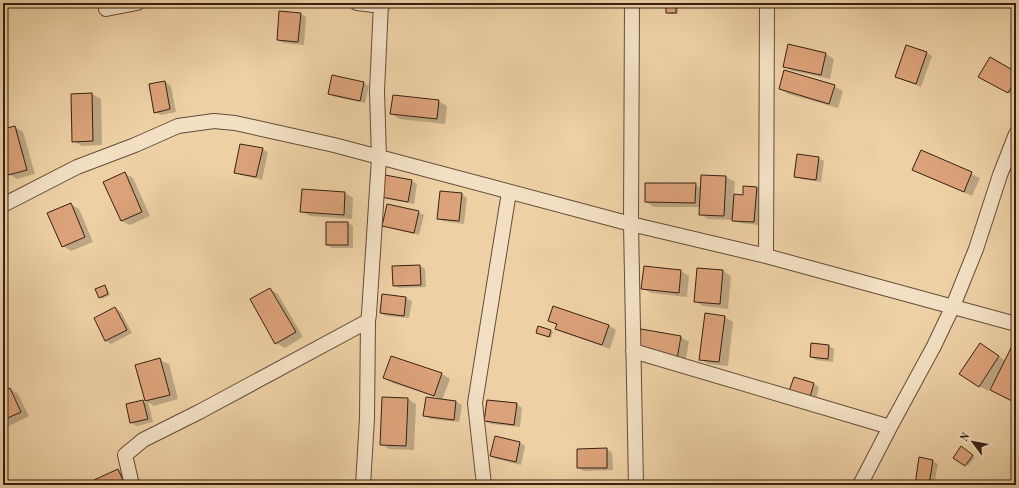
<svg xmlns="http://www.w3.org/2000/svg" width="1019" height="488" font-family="'Old Standard TT',serif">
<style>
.shadow{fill:#0003}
.building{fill:#dca279;stroke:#372015}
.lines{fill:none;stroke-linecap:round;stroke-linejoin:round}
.minor-casing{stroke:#644c39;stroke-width:16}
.minor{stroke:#f3e0c4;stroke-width:14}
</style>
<rect width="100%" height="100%" fill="#edd0a4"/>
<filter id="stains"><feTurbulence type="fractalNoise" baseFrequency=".005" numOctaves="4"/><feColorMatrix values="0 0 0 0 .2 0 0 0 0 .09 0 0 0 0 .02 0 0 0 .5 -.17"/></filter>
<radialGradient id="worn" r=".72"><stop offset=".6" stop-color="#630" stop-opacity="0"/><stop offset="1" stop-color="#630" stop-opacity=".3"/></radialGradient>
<!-- shadow -->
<path class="shadow" d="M667,3h11v11h-8l-3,-1z
M301,14l5,3 -2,28 -21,-2 -5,-3z
M789,45l37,9 8,5 -4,20 -37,-8 -9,-5z
M927,53l5,3 -11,31 -25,-10z
M1016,73v19l-2,4 -34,-20z
M165,82l6,4 5,26 -15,3 -6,-3z
M364,83l5,3 -4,17 -30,-6 -6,-3z
M834,86l9,5 -5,17 -50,-14 -8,-5z
M92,94l9,5 1,46 -20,1 -9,-5 -1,-46z
M438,101l9,5 -2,18 -45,-5 -9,-5z
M15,127l8,5 12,42 -18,5 -8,-5 -6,-21v-23z
M262,149l6,3 -6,28 -21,-5 -5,-3z
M922,151l58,27 -8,18 -59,-26z
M818,158l6,3 -3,21 -20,-3 -6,-3z
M124,173l9,5 17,38 -20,9 -9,-4z
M702,176l24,1 9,5 -1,13 10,1 12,-8 6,3 -3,34 -20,-2 -5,-3 -26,-1 -8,-5v-7h-46l-8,-5 49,-18 6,4z
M412,181l5,3 -3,20 -26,-5 -6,-3z
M303,190l42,3 8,5 -1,21 -42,-3 -9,-5z
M462,194l5,4 -3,26 -21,-3 -5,-3z
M70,204l9,5 14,33 -22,9 -8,-5z
M418,212l6,3 -5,20 -30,-7 -6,-3z
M348,223l5,3v22h-21l-5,-3z
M420,266l5,3 1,18 -27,1 -5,-3z
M645,267l36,4 8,5 -2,21 -36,-4 -9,-5z
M723,271l8,5 -3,33 -25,-3 -8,-5z
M104,286l3,2 3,7 -8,4 -2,-2z
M270,289l8,5 25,43 -18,11 -9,-5z
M383,295l23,3 6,3 -3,17 -23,-2 -5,-3z
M115,308l6,4 11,21 -21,11 -5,-3 -11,-22z
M725,317l8,5 -5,44 -19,-2 -9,-5z
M549,320l59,5 8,5 -6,19 -45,-16 -9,-4 1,-4z
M642,330l39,7 8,5 -4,21z
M551,331l2,1 -2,6 -14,-5z
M1016,344v58l-16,-8 -5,-14 -7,11 -9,-5 9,-37 18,12z
M829,346l5,3 -1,13 -17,-2 -5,-3z
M160,360l9,4 9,35 -24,7 -6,-4 5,20 -16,4 -6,-3 12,-22 4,2 -10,-37z
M442,374l8,5 -8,21 14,2 6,3 -3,17 -29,-3 -6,-4 18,-16 -49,-16 -9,-5z
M794,378l20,6 5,3 -3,13 -20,-6z
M10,389l8,5 11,22 -26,13v-37z
M408,399l8,5 -2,46 -25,-1 -8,-5z
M517,404l5,4 -2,19 -29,-3 -6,-3z
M495,437l25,6 5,3 -4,19 -25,-6 -5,-3z
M962,448l13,9 -7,9 -13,-9z
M607,449l5,4 1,17 -29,1 -6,-3z
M932,461l6,3 -4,21h-17z
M118,470l8,5 5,10h-34z"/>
<!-- building -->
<path class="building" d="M666,3h10v10h-10z
M279,11l22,2 -3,29 -21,-2z
M788,44l38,9 -5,22 -38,-8z
M906,45l21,7 -11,32 -21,-7z
M990,57l26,15v7l-8,14 -30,-16z
M784,70l51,15 -6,19 -50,-15z
M332,75l32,7 -4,19 -32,-7z
M165,81l5,28 -16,4 -5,-29z
M92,93l1,48 -21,1 -1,-48z
M393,95l46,5 -2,19 -47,-5z
M15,126l12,44 -19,5 -5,-18v-28z
M240,144l23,4 -7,29 -22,-4z
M921,150l51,22 -8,20 -52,-22z
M797,154l22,3 -3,23 -22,-3z
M125,172l17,40 -21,9 -18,-39z
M385,175l27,5 -4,22 -27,-5z
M701,175l25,1 -2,40 -25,-1z
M645,183h51l-1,20 -50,-1z
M743,186l14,1 -3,35 -22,-1 2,-27 9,1z
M302,189l43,3 -1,23 -44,-3z
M440,191l22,2 -3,28 -22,-2z
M71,203l14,34 -23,10 -15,-34z
M387,204l32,7 -5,22 -32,-7z
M326,222h22v23h-22z
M420,265l1,20 -28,1 -1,-20z
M644,266l37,4 -2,23 -38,-4z
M697,268l26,2 -3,34 -26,-2z
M105,285l3,9 -9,4 -4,-9z
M270,288l26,44 -21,12 -25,-45z
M382,294l24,3 -2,19 -24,-3z
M553,306l56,19 -7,20 -47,-16 2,-5 -9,-3z
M115,307l12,23 -22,11 -11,-23z
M705,313l20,3 -6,46 -20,-2z
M538,326l13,4 -2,7 -13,-4z
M641,329l40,7 -4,23 -41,-8z
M1014,342l2,1v50l-4,8 -22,-11z
M811,343l18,2 -1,14 -18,-2z
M980,343l19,13 -20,31 -20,-13z
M391,356l51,17 -8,23 -51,-18z
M160,358l10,37 -25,6 -10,-36z
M794,377l20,6 -4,14 -21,-6z
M10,388l11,24 -18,8v-29z
M382,397l26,1 -2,48 -26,-1z
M426,397l30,4 -2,19 -31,-4z
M143,400l5,19 -18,4 -4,-19z
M487,400l30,3 -3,22 -30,-4z
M495,436l25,6 -4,20 -26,-6z
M961,446l12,9 -8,11 -12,-8z
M607,448v20h-30v-19z
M919,457l14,3 -4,25h-14z
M118,469l7,16h-29l-2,-5z"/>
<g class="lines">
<!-- minor casing -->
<g class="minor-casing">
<path id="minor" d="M357,3l25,3
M632,3l-1,221 5,261
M106,9l31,-6
M3,205l74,-38 58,-22 43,-19 36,-5 21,2 99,22 297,79 135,32 250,68
M766,256l1,-253
M633,351l257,76
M132,485l-7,-30 18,-15 56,-28 169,-91
M363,485l4,-67 1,-97 1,-7 10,-156 -2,-67 4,-88
M484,485l-9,-82 34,-211
M860,485l30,-58 44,-81 19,-40 23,-57 24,-74 16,-41"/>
</g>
<!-- minor -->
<use href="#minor" class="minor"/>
</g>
<!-- margin -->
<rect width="1019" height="488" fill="none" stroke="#edd0a4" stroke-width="16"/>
<rect x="4" y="4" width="1011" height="480" fill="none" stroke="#372015" stroke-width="2"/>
<rect x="8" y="8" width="1003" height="472" fill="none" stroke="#372015"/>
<!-- north arrow -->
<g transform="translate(973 442) rotate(302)" stroke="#f3e0c4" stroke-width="3" paint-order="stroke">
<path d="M0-3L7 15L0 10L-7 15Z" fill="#372015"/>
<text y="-6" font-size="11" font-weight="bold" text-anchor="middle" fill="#372015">N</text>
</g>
<rect width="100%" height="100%" filter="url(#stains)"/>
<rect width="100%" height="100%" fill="url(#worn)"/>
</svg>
